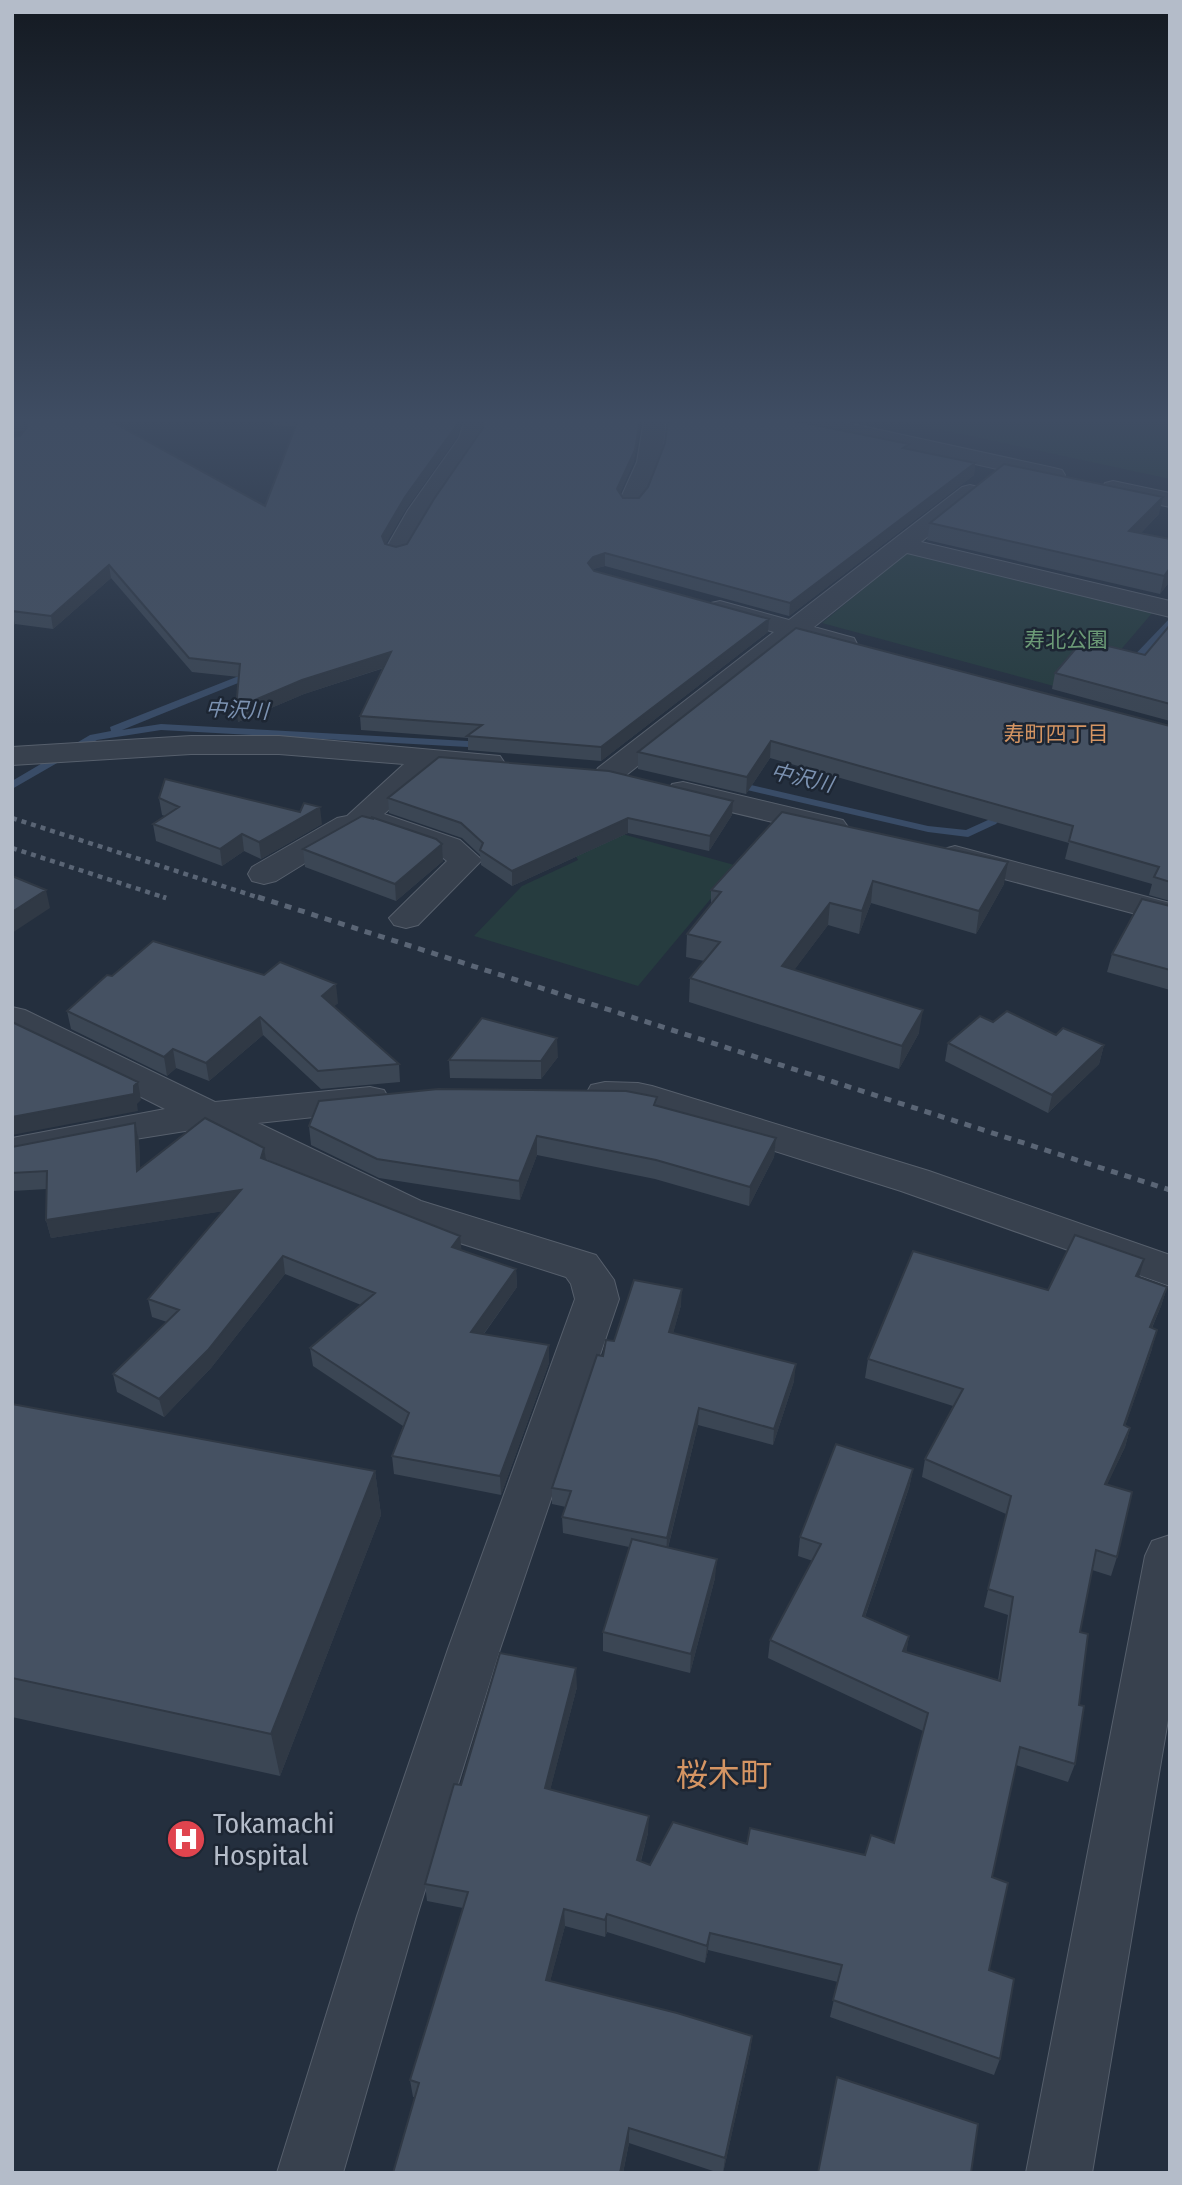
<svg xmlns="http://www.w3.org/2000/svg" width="1182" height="2185" font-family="'Fira Sans Condensed','Noto Sans JP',sans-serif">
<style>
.green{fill:#263c3f}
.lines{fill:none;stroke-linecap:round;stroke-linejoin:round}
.stream{fill:#394c67;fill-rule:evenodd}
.minor-casing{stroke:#565f6c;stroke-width:2}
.minor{fill:#38414e;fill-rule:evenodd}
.rail-far1{stroke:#5a6575;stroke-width:4.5;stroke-dasharray:5 5;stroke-linecap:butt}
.rail{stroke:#5a6575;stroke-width:5;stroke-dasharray:7 7;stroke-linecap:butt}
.wall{fill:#3b4654}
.shaded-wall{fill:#303945}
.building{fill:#455162;stroke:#303945;stroke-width:2}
.labels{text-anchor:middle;stroke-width:5;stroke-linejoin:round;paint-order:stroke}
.far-park-label{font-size:21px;fill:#6b9a76;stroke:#1d2633}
.far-water-label{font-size:21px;font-style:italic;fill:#7c92b1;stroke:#1d2633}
.far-neighbourhood-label{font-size:21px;fill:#d59563;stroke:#1d2633}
.near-poi-label{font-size:28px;fill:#b4bcc9;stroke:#1d2633;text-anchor:start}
.near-neighbourhood-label{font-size:32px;fill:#d59563;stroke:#1d2633}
</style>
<rect width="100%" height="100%" fill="#242f3e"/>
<!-- green -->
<path class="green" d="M897,420h273v59z
M908,552l245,60 -70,82 -261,-71z
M615,832l123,34 -100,120 -164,-50 48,-50 56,-26 -5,-9z"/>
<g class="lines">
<!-- stream -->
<path class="stream" d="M1170,618v9l-37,42h-8v-4z
M254,670l4,1v4l-136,55 39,-6 325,18 5,3 -5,3 -325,-18 -64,10 -85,49v-8l78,-46 21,-4 -1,-4z
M734,781l194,45 38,4 22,-10 12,-14h8l2,2 -14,16 -28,13 -40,-5 -198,-46v-4z"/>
<!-- minor casing -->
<g class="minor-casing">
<path id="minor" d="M465,420h20l-4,18 -49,72 -26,45 -9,2 -9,-2 -3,-5 23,-40 51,-72z
M644,420h21c1,29 -9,62 -26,87h-16l-4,-5 18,-40z
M796,420h38l220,48 8,2 3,5 -3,5 -8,2 -247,-56 -7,-2z
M1113,481l57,12v14l-65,-14 -3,-5 3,-5z
M970,485l8,2 4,5 -4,5 -57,45 249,59v16l-263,-64 -93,74 40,11 3,6 -3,6 -10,2 -46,-13 -178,141 -11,3 -11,-3 -4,-6 4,-6 176,-136 -63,-17 -4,-6 4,-6 9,-2 69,19 173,-133z
M191,736h88l221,20 4,6 -4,6 -11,3 -52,-4 -53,47 76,26 22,20 -64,65 -12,3 -12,-3 -5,-7 58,-57 -9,-7 -76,-26 -86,53 -12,3 -12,-3 -4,-7 4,-7 85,-49 10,-2 57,-52 -125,-10h-88l-179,11v-18z
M683,782l160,38 5,7 -5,7 -11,2 -160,-38 -4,-7 4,-7z
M955,846l215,57v20l-226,-60 -5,-7 5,-7z
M12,1007l13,3 190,92 155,-15 14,3 5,9 -5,9 -14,3 -112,12 163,78 175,54 18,25 5,19 -119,350 -83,267 -74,257h-66l80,-257 91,-267 127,-350 -4,-15 -5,-7 -175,-56 -187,-93 -94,15 -98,21v-26l153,-29 -153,-77z
M605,1082l33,1 14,3 277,85 241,84v31l-269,-95 -265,-84 -31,-1 -14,-3 -5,-9 5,-9z
M1170,1535v173l-78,465h-66l119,-617 7,-15z"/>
</g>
<!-- minor -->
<use href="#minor" class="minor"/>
<!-- rail-far1 -->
<path class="rail-far1" d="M12,818l251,81
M12,848l154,50"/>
<!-- rail -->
<path class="rail" d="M163,897l3,1
M258,897l912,293"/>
</g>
<!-- wall -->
<path class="wall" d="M12,420h97l156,86 30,-80 -21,-1v-5h-24h212l-5,17 -51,72 -21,35 11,3 11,-3 227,-83 -14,32 3,5h16l9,-11 17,-44 2,-23h123l118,29 67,14 -1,12 -185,141 -184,-50 -12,3 1,2 174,61 -167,129 -133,-11v-12l-107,-8 -1,-14 24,-48 -80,26 -66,28 1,-45 -47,-5 -81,-94 -58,51 -38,-5 -3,2v-189l8,-1 4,-5 -12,-1z
M1159,514l-18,19 29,6v42l-10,13 -233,-54 3,-17z
M1170,625v96l-118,-32 3,-16 90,-18z
M796,628l374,98v175l-21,-6 3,-11 -87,-25 4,-16 -299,-85 -24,36 -108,-25v-17z
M159,798l163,26 -61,35 -17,-8 -22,15 -66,-25 -3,-17 12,-8 -3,-1z
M388,798l344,17 -23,36 -81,-18 -116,53 -31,-21 -1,-10 -18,-17 -73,-25z
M782,812l222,72 -28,50 -105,-31 -12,31 -31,-9 -34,45 125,63 -20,36 -210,-67 1,-24 14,-17 -18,-4 1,-23 24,-29v-15z
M442,844l1,17 -47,40 -91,-34 -2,-18z
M1170,906v84l-63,-18 5,-18z
M112,976l226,27 -5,4 66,57 1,18 -79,7 -58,-54 -54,46 -33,-13 -9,8 -96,-47 -4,-18z
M993,1022l111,23 -5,19 -51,49 -103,-52 3,-18z
M558,1057l-17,22 -91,-1 -1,-18z
M657,1097l-1,9 120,32 -2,19 -25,49 -94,-27 -118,-24 -17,45 -141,-22 -68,-33 -2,-19z
M135,1123l4,18 1,27 124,-20 2,12 195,90 55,19 1,18 -33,47 65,11v18l-48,132 -107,-21 -2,-18 11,-30 -90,-60 -3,-18 51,-43 -76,-31 -74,94 -47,49 -47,-25 -4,-18 54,-52 -15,-5 -4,-18 75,-88 -172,27 -5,-18 1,-31 -35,2v-44z
M1139,1277l28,10 -6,19 -9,22v21l-27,77 5,2 -5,19 -18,37 10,73 -6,19 -19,-6 -12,62 -1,73 -4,59 -7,18 -52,-17 -24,112 -3,93 11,89 -6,16 -164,-58 8,-35 -130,-32 -3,13 -98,-31 -2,5 -40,-11 -15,55 202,55 -2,16 -27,121h-4l-90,-30 -6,30h-230l22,-76h-2l-3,-17 53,-172 -36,-7 -2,-17 36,-99 116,-98 -27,103 98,43 -7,28 9,4 97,-21 118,11 29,-12 29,-112 -155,-73 2,-18 43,-79 -15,-5 2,-19 113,-68 -4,19 -44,129 44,19 -3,16 92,28 10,-65 -24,-8 22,-93 -84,-37 3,-18 28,-53 -88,-28 3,-19 180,-69z
M681,1305l-8,28 121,48 -21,64 -75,-20 -30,123 47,30 -25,95 -87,-22v-19l26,-85 -66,-14 -1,-16 4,-10 -14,-3v-16l51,-132 11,-15z
M12,1404l363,67 6,44 -101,261 -268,-59z
M1170,2104v16l-2,-1z"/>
<!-- shaded-wall -->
<path class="shaded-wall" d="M458,420h4l-5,17 -51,72 -23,40 -1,-13 23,-39z
M640,420h2l-8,41 -17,40v-12z
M975,463l-1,12 -185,141 1,-13z
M1163,497l-4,17 -33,34 3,-17z
M605,553v13l-12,3 -5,-6 5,-6z
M109,565l2,13 -58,51 -2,-13z
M1170,568v13l-10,13 4,-18z
M12,611l3,13 -3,2z
M769,619l-1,13 -167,129v-14z
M391,652l1,13 -88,29 -66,28 -2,-14 66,-28z
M771,741l-1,17 -24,36 1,-17z
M733,801l-1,14 -23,36 1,-15z
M320,807l2,17 -61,35 -2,-17z
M628,818v15l-116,53v-15z
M242,834l2,17 -22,15 -2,-17z
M442,844l1,17 -47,40 -1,-17z
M1008,862l-4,22 -28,50 3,-23z
M873,881l-2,22 -12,31 3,-23z
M46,890l4,18 -38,25v-21z
M830,903l-2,22 -48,64 2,-23z
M336,984l2,19 -14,12 -2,-19z
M923,1010l-4,23 -20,36 3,-23z
M260,1017l3,18 -54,46 -3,-18z
M557,1038l1,19 -17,22v-18z
M1104,1045l-5,19 -51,49 4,-18z
M173,1049l3,19 -9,8 -3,-19z
M138,1082l3,18 -4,4 1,7 -126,24v-18l122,-31z
M135,1123l4,18 2,47 -4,-17z
M537,1136v19l-17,45 -1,-19z
M776,1138l-2,19 -25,49 1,-19z
M264,1148l3,17 -6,-7z
M241,1190l3,18 -193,30 -5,-18z
M460,1236l2,18 -10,-7z
M283,1256l2,18 -74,94 -47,49 -5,-18z
M1144,1259l-5,19 -3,-2z
M516,1269l1,18 -45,63 -1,-18z
M1167,1287l-6,19 -17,40 6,-19z
M682,1289l-1,16 -12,43v-16z
M1157,1330l-5,19 -33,95 5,-19z
M549,1345v18l-48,132 -1,-19z
M796,1364l-2,17 -21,64 1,-16z
M699,1408l-1,17 -32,130 1,-17z
M1130,1428l-5,19 -26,55 6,-18z
M913,1469l-4,19 -50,146 4,-18z
M375,1471l6,44 -101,261 -9,-42z
M717,1559l-2,19 -25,95 1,-19z
M909,1636l-3,19 -3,-4z
M576,1668l1,19 -31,119 -1,-18z
M649,1816l-1,17 -12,45 1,-18z
M564,1909l1,17 -19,71v-17z
M607,1914v18l-2,5v-17z
M710,1933l-2,17 -3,13 2,-17z
M752,2036l-2,16 -27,121 2,-15z
M629,2128v15l-6,30h-3z"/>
<!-- building -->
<path class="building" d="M22,420h87l156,86 33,-86h160l-2,6 -51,71 -23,39 3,8 11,3 11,-3 27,-45 49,-71 1,-8h156l-5,30 -18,39 6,9h16l9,-11 17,-44 3,-23h122l119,24 -6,4 72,15 -185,140 -185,-50 -12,4 -5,6 6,8 175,48 -168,128 -134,-11 15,-11 -122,-9 31,-64 -89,28 -66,28 4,-44 -51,-6 -80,-93 -58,51 -39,-5v-174l8,-1 7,-9z
M1004,464l159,33 -34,34 41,8v29l-6,8 -234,-53z
M1170,625v79l-115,-31 28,-33 62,15z
M796,628l374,98v156l-16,-5 5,-10 -90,-26 4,-15 -302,-85 -24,36 -109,-25z
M439,757l170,14 124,30 -23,35 -82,-18 -116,53 -32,-21 3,-7 -22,-20 -73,-25z
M165,779l135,33 4,-9 16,4 -61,35 -17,-8 -22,15 -67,-25 26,-17 -20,-9z
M782,812l226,50 -29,49 -106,-30 -11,30 -32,-8 -48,63 141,44 -21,36 -212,-68 30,-36 -33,-8 34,-42 -10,-2z
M362,816l12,3 -3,-2 65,22 6,5 -47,40 -92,-35z
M12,876l34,14 -34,22z
M1142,899l28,7v64l-58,-16z
M153,941l111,34 16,-13 56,22 -14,12 77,68 -81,7 -58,-54 -54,46 -33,-14 -9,8 -97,-46 40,-36 5,1z
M1007,1011l49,24 7,-7 41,17 -52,50 -104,-52 32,-27 13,6z
M482,1018l75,20 -16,23 -92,-1z
M12,1022l126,60 -4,4v8l-122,23z
M438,1089l188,2 31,6 -3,8 122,33 -26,49 -94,-27 -119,-24 -18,45 -142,-22 -68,-33 10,-25z
M205,1118l59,30 -3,10 199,78 -8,11 64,22 -45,63 78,13 -49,131 -108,-20 17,-43 -99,-65 65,-55 -92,-37 -75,94 -49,49 -46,-25 66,-64 -31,-11 93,-109 -195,30 1,-49 -35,2v-26l123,-24 2,48z
M1075,1235l69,24 -8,17 31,11 -17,40 7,3 -33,95 6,3 -25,56 27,8 -15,65 -21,-7 -16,82 8,2 -9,71 5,1 -9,58 -55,-17 -28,130 16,6 -19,87 25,9 -14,80 -167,-59 9,-35 -132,-32 -3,13 -100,-32 -2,6 -41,-11 -18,71 131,33 75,23 -27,122 -96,-30 -9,45h-227l26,-90 -9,-3 58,-188 -43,-8 29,-100 7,1 39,-132 76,15 -31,120 104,28 -12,44 13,5 23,-43 74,22 3,-16 115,27 6,-20 23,8 34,-130 -158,-73 51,-96 -21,-7 36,-93 77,25 -50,147 46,20 -6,15 97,30 13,-84 -25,-8 23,-93 -86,-37 38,-70 -95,-30 45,-108 135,39z
M634,1280l48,9 -13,43 127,32 -22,65 -75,-21 -32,130 -105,-21 9,-26 -19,-3 45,-133 6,1 3,-16 8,1z
M12,1404l363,67 -104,263 -259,-56z
M632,1539l85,20 -26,95 -88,-22z
M837,2077l141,47 -7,49h-153z"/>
<!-- sky -->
<linearGradient id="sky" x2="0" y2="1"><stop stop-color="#141a22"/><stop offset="0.58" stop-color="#3f4d63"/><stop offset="1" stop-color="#3f4d63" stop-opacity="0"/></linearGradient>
<rect width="1182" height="725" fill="url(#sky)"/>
<!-- icons -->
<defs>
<g id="hospital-disc" transform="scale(2.0125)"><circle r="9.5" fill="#e0444e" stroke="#1d2633"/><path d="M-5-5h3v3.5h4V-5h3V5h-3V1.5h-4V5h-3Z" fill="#fff"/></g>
</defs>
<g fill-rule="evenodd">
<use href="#hospital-disc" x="186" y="1839"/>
</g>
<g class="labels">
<!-- far-park labels -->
<g class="far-park-label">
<text x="1066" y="647">寿北公園</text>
</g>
<!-- far-water labels -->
<g class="far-water-label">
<text transform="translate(237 710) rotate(3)" y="7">中沢川</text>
<text transform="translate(802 778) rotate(13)" y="7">中沢川</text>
</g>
<!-- far-neighbourhood labels -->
<g class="far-neighbourhood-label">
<text x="1056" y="741">寿町四丁目</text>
</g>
<!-- near-poi labels -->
<g class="near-poi-label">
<text x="213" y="1833">Tokamachi<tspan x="213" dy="32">Hospital</tspan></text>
</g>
<!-- near-neighbourhood labels -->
<g class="near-neighbourhood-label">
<text x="724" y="1786">桜木町</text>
</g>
</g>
<!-- border -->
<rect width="1182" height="2185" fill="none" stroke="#b4bcc9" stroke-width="28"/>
</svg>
